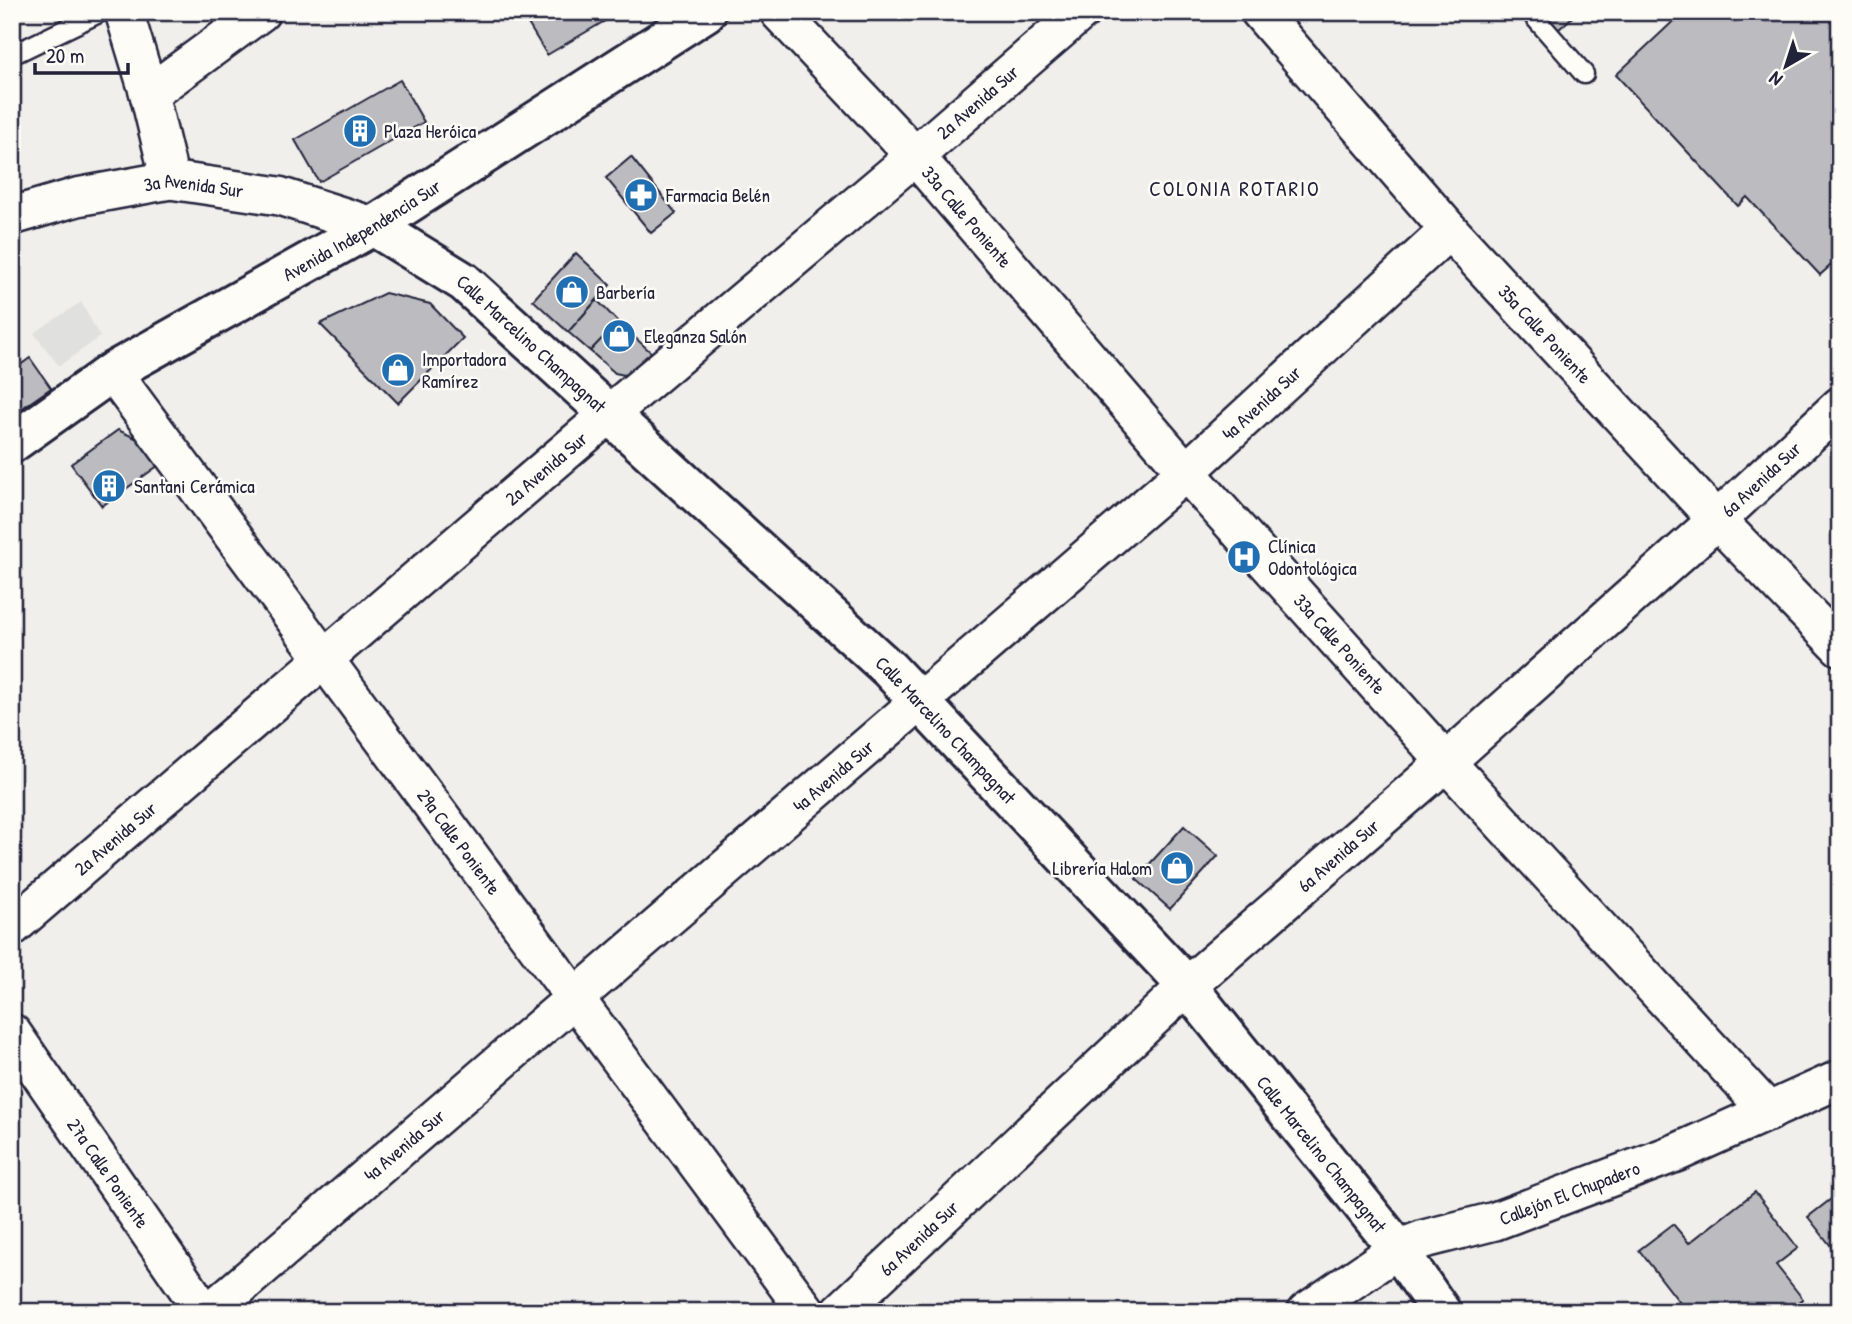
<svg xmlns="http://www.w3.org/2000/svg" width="1852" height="1324" font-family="'Patrick Hand',sans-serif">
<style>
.built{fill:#e0e0df}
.building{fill:#bcbcc0;stroke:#22223b;stroke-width:2}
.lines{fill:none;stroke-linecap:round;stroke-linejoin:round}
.service-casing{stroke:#22223b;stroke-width:23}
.minor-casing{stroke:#22223b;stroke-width:42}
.tertiary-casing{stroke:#22223b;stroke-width:44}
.secondary-casing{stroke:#22223b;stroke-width:44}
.service{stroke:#fdfcf7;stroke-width:18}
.minor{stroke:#fdfcf7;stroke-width:37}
.tertiary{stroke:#fdfcf7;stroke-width:38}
.secondary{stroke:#fdfcf7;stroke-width:38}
.labels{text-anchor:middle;stroke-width:5;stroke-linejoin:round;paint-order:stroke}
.street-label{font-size:19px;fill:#22223b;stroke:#fdfcf7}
.poi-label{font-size:19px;fill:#22223b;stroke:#fdfcf7;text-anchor:start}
.neighbourhood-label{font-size:21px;letter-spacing:2px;fill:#22223b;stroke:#fdfcf7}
</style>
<rect width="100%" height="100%" fill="#f0efec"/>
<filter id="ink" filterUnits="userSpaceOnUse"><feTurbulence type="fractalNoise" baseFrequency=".0143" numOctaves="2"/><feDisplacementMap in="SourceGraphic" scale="14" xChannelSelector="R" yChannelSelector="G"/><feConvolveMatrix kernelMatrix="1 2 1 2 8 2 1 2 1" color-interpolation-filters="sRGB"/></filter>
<g filter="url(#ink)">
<!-- built -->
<path class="built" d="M81,302l19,35 -41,29 -25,-33z"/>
<!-- building -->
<path class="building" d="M521,12h99l-73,43z
M1543,12h35l-20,18z
M1683,12h157v245l-20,18 -73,-78 -9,9 -122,-131z
M400,80l24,42 -105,60 -24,-42z
M631,157l45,56 -25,20 -45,-55z
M576,253l34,32 -42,47 -35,-32z
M385,293l45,11 33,34 -65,65 -78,-79z
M597,300l21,22 -28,29 -22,-19z
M618,322l36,33 -20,22 -19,-4 -25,-22z
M30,358l21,30 -33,23 -6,-8v-32z
M118,430l24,11 17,24 -57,41 -31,-42z
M1184,826l34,30 -48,53 -34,-30z
M1755,1192l43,56 -22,17 27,34 -16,13h-100l-48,-62 34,-26 16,19z
M1840,1192v62l-2,1 -30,-38z"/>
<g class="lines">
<!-- service casing -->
<g class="service-casing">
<path id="service" d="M1530,12l54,62
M12,55l89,-43"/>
</g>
<!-- minor casing -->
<g class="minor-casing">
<g id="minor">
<path d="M124,12l25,82 21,86"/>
<path id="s1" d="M779,12l136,144 271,316 260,290 323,350"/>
<path id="s2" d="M1260,12l189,218 268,290 123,127"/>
<path d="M149,94l112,-82"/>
<path id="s3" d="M12,216l65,-19 93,-17 109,16 94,30"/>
<path id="s4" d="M112,372l695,940"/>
<path id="s5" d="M12,927l596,-512 307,-259 166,-144"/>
<path id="s6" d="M12,1033l192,279"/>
<path id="s7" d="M210,1312l976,-840 263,-242"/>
<path id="s8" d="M840,1312l347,-326 259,-224 271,-242 123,-114"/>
<path id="s9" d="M1306,1312l92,-63 26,-10 71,-18 183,-69 162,-73"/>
</g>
</g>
<!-- tertiary casing -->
<g class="tertiary-casing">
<g id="tertiary">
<path id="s10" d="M373,226l91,56 425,387 298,317 211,263 43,63"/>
</g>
</g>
<!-- secondary casing -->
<g class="secondary-casing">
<g id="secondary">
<path id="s11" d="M12,443l100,-71 261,-146 333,-214"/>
</g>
</g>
<!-- service -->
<use href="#service" class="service"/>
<!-- minor -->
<use href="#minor" class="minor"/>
<!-- tertiary -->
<use href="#tertiary" class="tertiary"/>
<!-- secondary -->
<use href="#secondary" class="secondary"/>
</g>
</g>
<!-- icons -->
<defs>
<g id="building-disc" transform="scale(1.75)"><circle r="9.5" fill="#1f6fb2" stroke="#fdfcf7"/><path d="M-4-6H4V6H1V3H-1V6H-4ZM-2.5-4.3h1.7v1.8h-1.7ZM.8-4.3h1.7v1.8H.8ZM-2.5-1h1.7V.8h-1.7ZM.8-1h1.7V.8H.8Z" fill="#fff"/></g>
<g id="pharmacy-disc" transform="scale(1.75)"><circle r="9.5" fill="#1f6fb2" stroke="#fdfcf7"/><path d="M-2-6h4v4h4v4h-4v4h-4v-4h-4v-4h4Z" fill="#fff"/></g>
<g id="shop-disc" transform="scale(1.75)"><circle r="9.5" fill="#1f6fb2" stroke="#fdfcf7"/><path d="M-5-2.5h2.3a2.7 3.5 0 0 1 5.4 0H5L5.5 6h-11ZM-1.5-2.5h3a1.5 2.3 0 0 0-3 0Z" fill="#fff"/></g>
<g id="hospital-disc" transform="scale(1.75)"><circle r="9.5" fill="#1f6fb2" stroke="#fdfcf7"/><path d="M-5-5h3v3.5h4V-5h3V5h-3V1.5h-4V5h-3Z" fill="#fff"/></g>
</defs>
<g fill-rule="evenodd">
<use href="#building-disc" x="360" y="131"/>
<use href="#pharmacy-disc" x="641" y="195"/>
<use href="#shop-disc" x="572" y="292"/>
<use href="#shop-disc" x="619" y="336"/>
<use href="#shop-disc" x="398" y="370"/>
<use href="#building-disc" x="109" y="486"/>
<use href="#hospital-disc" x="1244" y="557"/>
<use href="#shop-disc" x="1177" y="868"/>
</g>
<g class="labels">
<!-- street labels -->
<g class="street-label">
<text dy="7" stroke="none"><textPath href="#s5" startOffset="1270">2a Avenida Sur</textPath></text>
<text dy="7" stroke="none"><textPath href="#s3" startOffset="186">3a Avenida Sur</textPath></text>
<text dy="7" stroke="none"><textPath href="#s1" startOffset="278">33a Calle Poniente</textPath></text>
<text dy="7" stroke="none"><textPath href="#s11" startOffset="410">Avenida Independencia Sur</textPath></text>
<text dy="7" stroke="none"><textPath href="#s2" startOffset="430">35a Calle Poniente</textPath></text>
<text dy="7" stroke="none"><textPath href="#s10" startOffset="198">Calle Marcelino Champagnat</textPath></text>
<text dy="7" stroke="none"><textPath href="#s7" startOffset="1390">4a Avenida Sur</textPath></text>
<text dy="7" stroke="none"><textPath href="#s5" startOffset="704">2a Avenida Sur</textPath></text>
<text dy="7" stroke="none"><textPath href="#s8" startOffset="1242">6a Avenida Sur</textPath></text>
<text dy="7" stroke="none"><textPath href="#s1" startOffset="845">33a Calle Poniente</textPath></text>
<text dy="7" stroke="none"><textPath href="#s10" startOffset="765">Calle Marcelino Champagnat</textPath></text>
<text dy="7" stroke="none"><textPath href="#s7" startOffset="822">4a Avenida Sur</textPath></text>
<text dy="7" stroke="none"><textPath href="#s5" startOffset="136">2a Avenida Sur</textPath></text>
<text dy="7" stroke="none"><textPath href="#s4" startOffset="584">29a Calle Poniente</textPath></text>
<text dy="7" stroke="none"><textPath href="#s8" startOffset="676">6a Avenida Sur</textPath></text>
<text dy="7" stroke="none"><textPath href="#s7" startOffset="256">4a Avenida Sur</textPath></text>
<text dy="7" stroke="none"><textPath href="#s10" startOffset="1332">Calle Marcelino Champagnat</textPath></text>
<text dy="7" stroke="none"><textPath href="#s6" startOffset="170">27a Calle Poniente</textPath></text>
<text dy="7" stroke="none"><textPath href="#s9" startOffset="292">Callejón El Chupadero</textPath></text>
<text dy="7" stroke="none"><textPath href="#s8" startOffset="108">6a Avenida Sur</textPath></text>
</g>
<!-- poi labels -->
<g class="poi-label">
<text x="384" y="138">Plaza Heróica</text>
<text x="666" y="202">Farmacia Belén</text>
<text x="596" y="299">Barbería</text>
<text x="644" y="343">Eleganza Salón</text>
<text x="422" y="366">Importadora<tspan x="422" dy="22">Ramírez</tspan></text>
<text x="134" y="493">Santani Cerámica</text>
<text x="1268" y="553">Clínica<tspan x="1268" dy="22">Odontológica</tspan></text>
<text x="1152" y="875" text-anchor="end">Librería Halom</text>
</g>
<!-- neighbourhood labels -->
<g class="neighbourhood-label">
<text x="1235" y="196">COLONIA ROTARIO</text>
</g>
</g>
<!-- margin -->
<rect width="1852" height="1324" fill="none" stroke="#fdfcf7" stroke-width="42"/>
<rect x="21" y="21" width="1810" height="1282" fill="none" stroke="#22223b" stroke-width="2.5" filter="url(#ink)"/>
<!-- north arrow -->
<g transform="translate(1786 66) rotate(219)" stroke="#fdfcf7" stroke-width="5" paint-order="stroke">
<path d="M0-5L12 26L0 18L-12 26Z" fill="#22223b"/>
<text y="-10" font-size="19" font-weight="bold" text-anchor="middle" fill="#22223b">N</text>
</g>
<!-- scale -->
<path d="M35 63v10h93v-10" fill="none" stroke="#22223b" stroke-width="3.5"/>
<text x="46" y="63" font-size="21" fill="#22223b" stroke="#fdfcf7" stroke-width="5" paint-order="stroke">20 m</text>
</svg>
